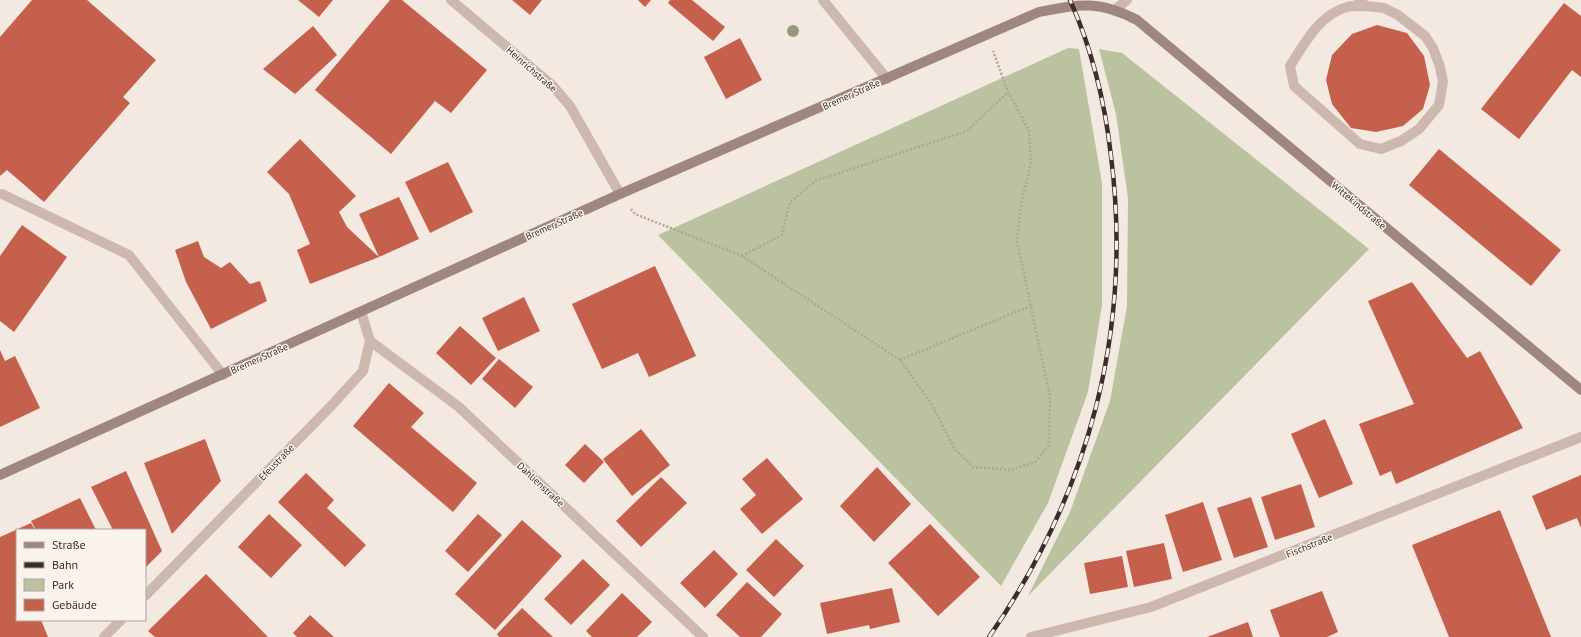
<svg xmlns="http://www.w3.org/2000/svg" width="1581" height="637" font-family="'PT Sans',sans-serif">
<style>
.green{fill:#bac2a0}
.building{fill:#c5604d}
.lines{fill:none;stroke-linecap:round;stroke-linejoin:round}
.path{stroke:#b7a296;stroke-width:2.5;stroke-dasharray:2 2;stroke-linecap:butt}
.lane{stroke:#ccb8ac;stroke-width:10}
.street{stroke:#ccb8ac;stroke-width:10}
.secondary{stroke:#9f877d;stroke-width:10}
.rail-casing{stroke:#3a2e2b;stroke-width:4.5}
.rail{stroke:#faf3ed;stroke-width:3;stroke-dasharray:9;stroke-linecap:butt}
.tree{fill:#97997e}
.labels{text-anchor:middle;stroke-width:3;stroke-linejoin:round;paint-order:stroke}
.street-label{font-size:10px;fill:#3a2e2b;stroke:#faf3ed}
</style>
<rect width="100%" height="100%" fill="#f3e9e0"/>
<!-- green -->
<path class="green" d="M1068,48l11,1 23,134v122l-14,87 -40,111 -47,83 -343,-351z
M1099,49l23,4 247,196 -341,347 42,-84 40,-111 17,-95 1,-108 -12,-84z"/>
<!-- building -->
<path class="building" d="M32,0h55l69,60 -33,37 7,6 -86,99 -37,-32 -7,6v-139z
M298,0h35l-14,17z
M390,0h12l85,70 -36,43 -16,-12 -44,53 -76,-64z
M512,0h30l-12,15z
M638,0h13l-6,7z
M670,0h22l33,27 -12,14 -45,-38z
M1564,3l17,13v61l-9,-7 -53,69 -38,-30z
M1377,25l30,8 17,23 6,29 -7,24 -20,17 -27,6 -25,-4 -19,-24 -6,-24 6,-25 20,-21z
M313,26l24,29 -42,39 -32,-25z
M740,38l22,42 -36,19 -22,-42z
M300,139l56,57 -17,16 8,15 32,30 -20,-43 40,-17 20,42 -40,18 -69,27 -13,-34 13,-6 -21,-50 -22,-22z
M1439,149l122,101 -30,36 -122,-101z
M448,162l25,50 -43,21 -25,-51z
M22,225l45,32 -53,75 -14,-11v-65z
M198,241l6,16 17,11 9,-6 20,22 10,-3 7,20 -56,28 -25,-47 -11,-32z
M655,266l41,90 -47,21 -11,-24 -36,16 -30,-65z
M1412,282l55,76 13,-7 43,77 -127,56 -5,-13 -11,5 -21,-52 55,-20 -46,-103z
M524,297l16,34 -42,20 -16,-33z
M460,326l36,32 -25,27 -35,-32z
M0,350l5,11 10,-5 25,52 -40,19z
M499,359l34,28 -18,21 -33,-29z
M389,383l35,30 -13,14 66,56 -24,29 -100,-86z
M1325,419l28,65 -34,14 -28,-64z
M641,429l29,36 -38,31 -29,-37z
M205,439l16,42 -49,53 -28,-71z
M585,444l19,18 -20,21 -19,-18z
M767,458l36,41 -41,35 -22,-25 16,-14 -14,-16z
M877,467l34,37 -37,38 -34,-36z
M126,471l36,80 -17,17v-38h-32l-22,-43z
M306,473l28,27 -7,8 39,37 -21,22 -67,-65z
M1581,475v53l-4,-10 -31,12 -14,-34z
M661,477l26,26 -46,44 -25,-26z
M1301,484l14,43 -40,13 -14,-43z
M1251,497l17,50 -34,11 -17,-50z
M80,498l16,32h-60l-5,-9z
M1203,502l19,58 -39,12 -18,-57z
M1500,510l51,127h-102l-37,-92z
M269,514l33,31 -31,33 -33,-31z
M478,514l24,21 -34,37 -23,-21z
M522,520l40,36 -67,74 -40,-36z
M31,523l4,7h-18v90h24l7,17h-48v-100z
M930,524l50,53 -42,39 -50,-53z
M776,539l28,27 -30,31 -28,-27z
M1164,543l8,36 -38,8 -8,-36z
M714,550l24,24 -33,34 -25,-25z
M1122,556l6,31 -38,7 -6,-31z
M583,559l27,26 -39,40 -27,-26z
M206,574l62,63h-113l-7,-6z
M747,582l35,32 -21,23h-21l-24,-22z
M892,588l8,34 -30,7 -1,-4 -42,9 -7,-31z
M1322,591l16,41 -11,5h-47l-10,-27z
M622,593l30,29 -15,15h-45l-6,-6z
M522,608l31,29h-54l-2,-3z
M310,615l24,22h-37l-4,-4z
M1248,622l5,15h-46z"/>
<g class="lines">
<!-- path -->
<path class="path" d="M631,209l4,5 107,42 158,104 31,43 23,45 19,19 38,3 24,-8 14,-17 1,-48 -33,-156 4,-36 10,-43 -2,-32 -21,-38 -15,-41
M742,256l40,-21 8,-33 25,-21 152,-50 41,-39
M900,360l130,-54"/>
<!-- lane -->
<path class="lane" d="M823,0l64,79
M1359,0l7,6 18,2 14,7 27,21 8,12 7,19 3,15 -4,23 -20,24 -18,12 -20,8 -21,-5 -66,-58 -4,-20c14,-22 30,-52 57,-59 6,-2 13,0 19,-1
M2,194l127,61 94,120"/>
<!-- street -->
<path class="street" d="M451,0l101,85 18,21 50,88
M1117,8l10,-8
M370,341l89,66 244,230
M145,596l187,-191 31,-34 7,-30 -9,-29
M104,637l17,-17
M1031,637l120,-30 430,-170"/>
<!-- secondary -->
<path class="secondary" d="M0,475l620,-281 419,-182c42,-8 59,-12 98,8l444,370"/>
<!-- rail casing -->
<g class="rail-casing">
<path id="rail" d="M989,637c100,-144 144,-307 122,-481 -6,-53 -19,-107 -41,-156"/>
</g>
<!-- rail -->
<use href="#rail" class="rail"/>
</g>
<!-- trees -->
<circle class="tree" cx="793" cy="31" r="6"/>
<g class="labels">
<!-- street labels -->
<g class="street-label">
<text transform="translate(532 69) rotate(41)" y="4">Heinrichstraße</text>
<text transform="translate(851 94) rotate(-24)" y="4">Bremer Straße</text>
<text transform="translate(1359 205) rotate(40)" y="4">Wittekindstraße</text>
<text transform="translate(554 224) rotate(-24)" y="4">Bremer Straße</text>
<text transform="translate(259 358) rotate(-24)" y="4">Bremer Straße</text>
<text transform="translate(276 462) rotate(-46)" y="4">Efeustraße</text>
<text transform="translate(541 484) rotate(43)" y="4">Dahlienstraße</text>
<text transform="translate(1309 545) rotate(-22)" y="4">Fischstraße</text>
</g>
</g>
<!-- legend -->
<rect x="16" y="529" width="130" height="92" fill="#faf3ed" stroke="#ada49f"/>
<rect x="24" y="542" width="20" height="6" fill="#9f877d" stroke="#ada49f"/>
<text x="52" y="549" font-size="12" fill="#3a2e2b">Straße</text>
<rect x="24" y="562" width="20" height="6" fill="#3a2e2b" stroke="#ada49f"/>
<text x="52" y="569" font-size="12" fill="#3a2e2b">Bahn</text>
<rect x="24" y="579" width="20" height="12" fill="#bac2a0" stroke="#ada49f"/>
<text x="52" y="589" font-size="12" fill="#3a2e2b">Park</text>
<rect x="24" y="599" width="20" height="12" fill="#c5604d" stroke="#ada49f"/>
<text x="52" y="609" font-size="12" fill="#3a2e2b">Gebäude</text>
</svg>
